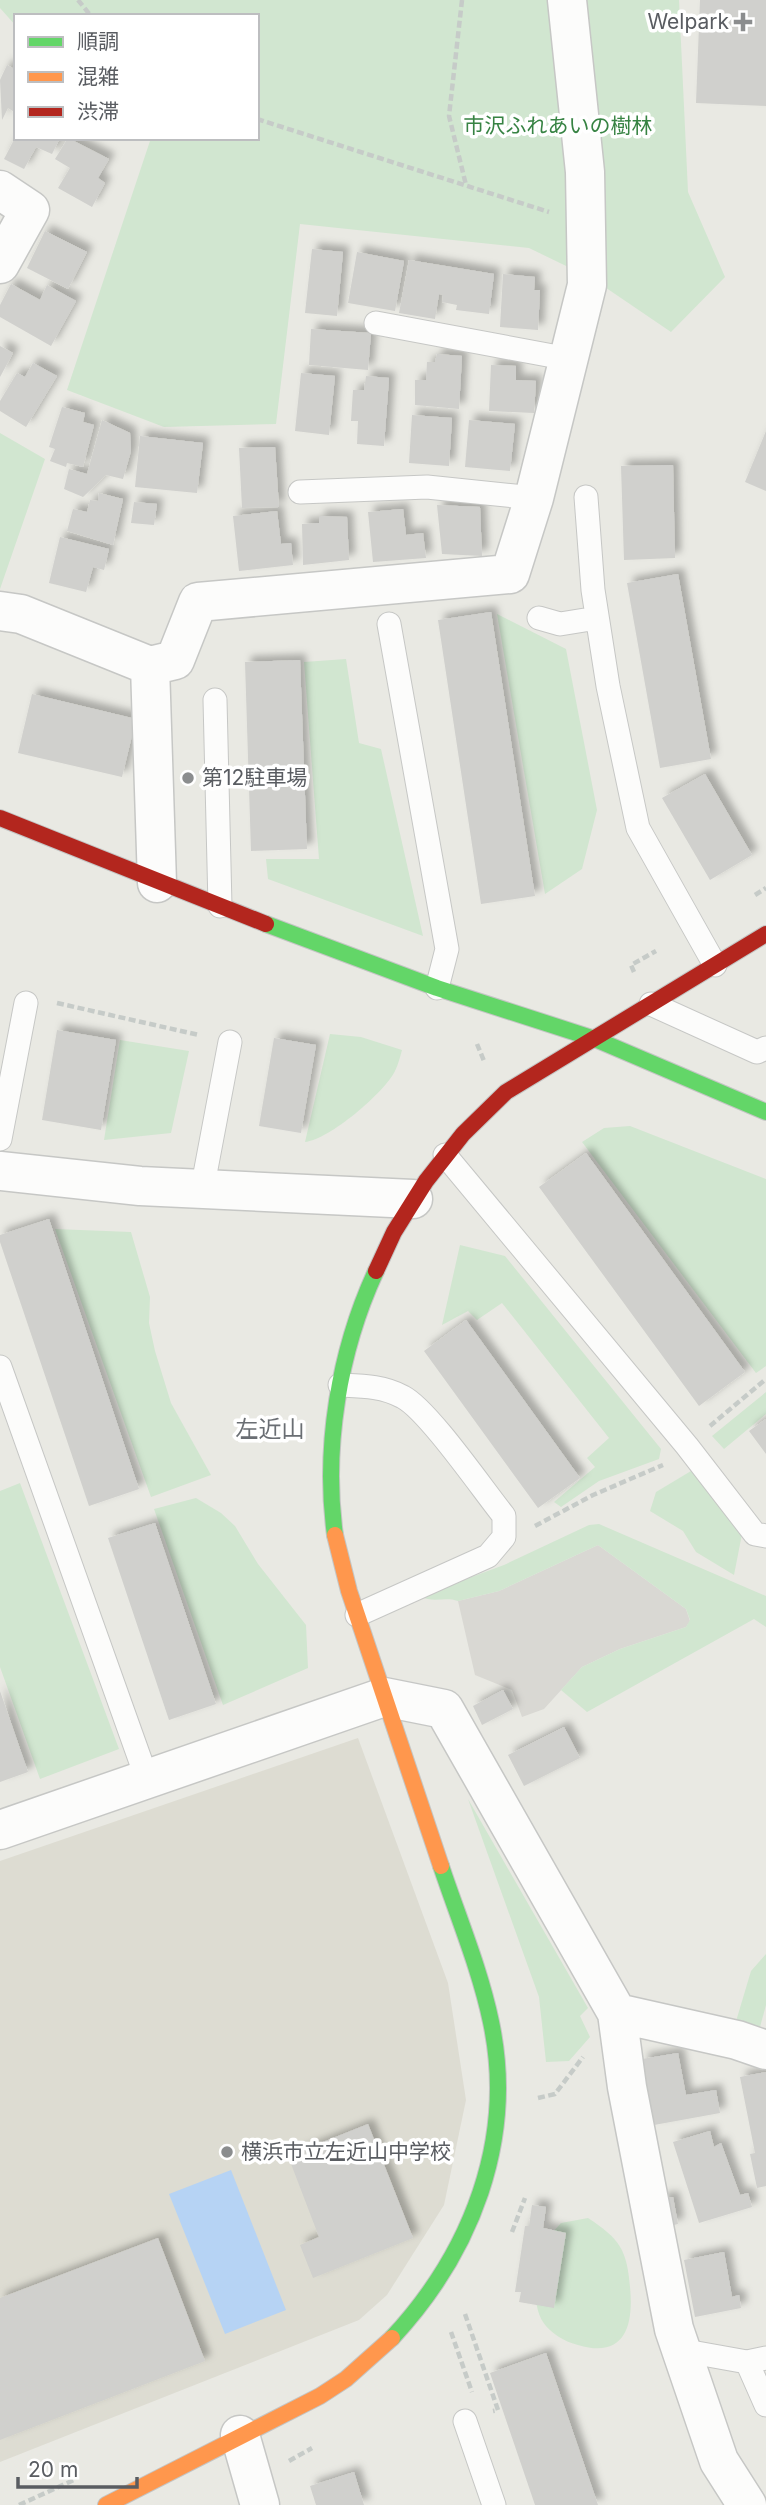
<svg xmlns="http://www.w3.org/2000/svg" width="766" height="2505" font-family="Inter,'Noto Sans JP',sans-serif">
<style>
.industrial{fill:#d9d8d3}
.education{fill:#dddcd2}
.green{fill:#d1e6d0}
.water{fill:#b6d3f4}
.building{fill:#d0d0cd;filter:url(#shadow)}
.lines{fill:none;stroke-linecap:round;stroke-linejoin:round}
.lane-casing{stroke:#c6c7c5;stroke-width:25}
.street-casing{stroke:#c6c7c5;stroke-width:41}
.fast-casing{stroke:#c4c5c4;stroke-width:18}
.slow-casing{stroke:#c4c5c4;stroke-width:18}
.jam-casing{stroke:#c4c5c4;stroke-width:18}
.path{stroke:#c6cbc8;stroke-width:4.5;stroke-dasharray:7 3.5;stroke-linecap:butt}
.lane{stroke:#fcfcfb;stroke-width:23}
.street{stroke:#fcfcfb;stroke-width:38}
.fast{stroke:#63d668;stroke-width:16}
.slow{stroke:#ff974d;stroke-width:16}
.jam{stroke:#b3261e;stroke-width:16}
.poi-dot{fill:#8b8d8e;stroke:#fff;stroke-width:2.5}
.labels{text-anchor:middle;stroke-width:7;stroke-linejoin:round;paint-order:stroke}
.poi-label{font-size:21px;fill:#595c61;stroke:#fff;text-anchor:start}
.park-label{font-size:21px;fill:#378343;stroke:#fff}
.neighbourhood-label{font-size:23px;fill:#6a6e73;stroke:#fff}
</style>
<defs>
<filter id="shadow"><feDropShadow dx="6" dy="-6" stdDeviation="3.5" flood-color="#0004"/></filter>
</defs>
<rect width="100%" height="100%" fill="#e9e9e3"/>
<!-- industrial -->
<path class="industrial" d="M598,1545l88,64 4,12 -4,6 -66,22 -38,18 -38,42 -22,8 -10,-27 -37,-15 -17,-74 41,-10z"/>
<!-- education -->
<path class="education" d="M358,1738l90,245 18,117 -22,105 -57,90 -28,25 -359,142v-601z"/>
<!-- green -->
<path class="green" d="M0,0h679l9,192 37,85 -54,55 -78,-53 -64,-31 -229,-24 -24,200 -112,3 -97,-37 84,-252h106v-122h-241v10l-16,-18z
M0,433l45,26 -45,130z
M497,614l69,35 31,161 -15,59 -37,25z
M346,659l13,84 22,6 42,187 -155,-57 -2,-20h53l-15,-197z
M330,1034l31,3 41,13c-2,7 -4,15 -7,21 -10,21 -66,69 -90,71z
M120,1040l69,11 -18,82 -67,7z
M630,1126l136,53v187l-10,7 -174,-231 22,-14z
M55,1229l76,3 19,65 -1,26 6,28 16,52 40,72 -60,22z
M460,1245l45,11 156,193 -2,10 -60,22 -38,26 -7,-5 41,-35 -8,-9 22,-20 -107,-135 -25,17 -9,-9 -26,14z
M766,1392v22l-42,35 -12,-13z
M696,1468l47,61 -9,46 -38,-23 -13,-21 -33,-20 6,-19z
M20,1483l99,266 -79,30 -40,-112v-176z
M196,1498l25,15 14,13 23,38 48,61 2,43 -85,37 -69,-196z
M599,1524l167,72v31l-12,-8 -167,93 -26,-22 21,-23 38,-18 66,-22 4,-7 -4,-11 -88,-64 -99,46 -41,10c-14,-5 -24,3 -38,-5l84,-31 85,-40z
M468,1799l120,209 -8,8 10,21 -21,24 -23,1 -7,-65z
M766,1954v51l-6,22 6,3v8l-32,-10 17,-57z
M588,2218c32,21 39,32 42,69 4,40 -6,72 -52,58 -13,-3 -28,-12 -35,-23 -12,-18 -9,-60 1,-78 4,-8 12,-15 17,-21z"/>
<!-- water -->
<path class="water" d="M231,2170l55,140 -61,24 -56,-140z"/>
<!-- building -->
<path class="building" d="M700,0h66v106l-70,-3z
M7,65l9,5v43l-8,-5 -6,12 -2,-40z
M15,138h45l-8,16 -16,-7 -12,22 -20,-10z
M68,138l41,21 -11,19 7,5 -13,24 -34,-19 12,-20 -15,-9z
M45,231l42,21 -19,37 -41,-21z
M312,249l31,3 -6,64 -32,-3z
M357,252l47,9 -9,50 -47,-8z
M409,260l85,14 -5,40 -33,-4 1,-5 -15,-3 1,-7 -4,-1 -4,25 -36,-6z
M503,274l32,3 -1,13h6l-2,40 -38,-3z
M11,284l29,16 7,-15 29,16 -25,45 -51,-29v-12z
M311,329l60,4 -3,37 -59,-5z
M0,346l13,7 -13,24z
M437,354l25,2 -3,53 -44,-4v-25h11l1,-18h8z
M33,363l24,13 -31,51 -26,-16v-10l17,-28 8,4z
M491,365l25,1v14l20,1 -2,32 -45,-2z
M301,373l34,3 -6,59 -34,-4z
M366,376l23,2 -5,68 -27,-2 1,-23h-7l2,-31h11z
M62,407l23,6 -2,9 11,3 -11,42 -16,-4 -1,4 -16,-6 5,-12 -6,-2z
M412,415l40,3 -3,48 -40,-3z
M102,420l28,13 1,18 -8,28 -17,-4 -23,22 -19,-8 5,-20 18,5z
M469,420l46,4 -5,47 -45,-4z
M766,431v60l-21,-9z
M140,436l63,7 -6,50 -62,-6z
M275,447l4,60 -37,1 -3,-60z
M673,465l2,93 -51,2 -3,-94z
M99,493l24,6 -10,46 -46,-14 6,-22 14,3 3,-12 8,1z
M134,502l23,2 -3,21 -23,-2z
M437,505l43,2 2,49 -40,-2z
M403,509l3,26 17,-2 3,25 -53,4 -5,-50z
M277,511l4,33 10,-1 2,22 -54,6 -6,-55z
M319,516l28,1 2,43 -46,5 -1,-41 17,-1z
M60,537l49,12 -5,21 -11,-3 -7,25 -37,-9z
M678,574l33,185 -51,9 -33,-185z
M491,612l44,284 -54,8 -43,-284z
M300,660l7,189 -56,2 -6,-189z
M32,694l104,25 -14,58 -104,-24z
M705,774l47,81 -42,25 -48,-82z
M57,1030l59,10 -15,90 -59,-10z
M274,1038l42,7 -15,88 -42,-7z
M586,1153l159,219 -46,34 -160,-219z
M49,1219l90,270 -50,17 -89,-264v-7z
M466,1320l114,158 -42,30 -114,-157z
M766,1419v35l-17,-23z
M155,1523l61,181 -47,16 -61,-182z
M503,1690l10,19 -31,16 -9,-19z
M0,1691l28,81 -28,10z
M564,1727l16,31 -56,28 -16,-31z
M678,2053l8,42 30,-5 4,23 -66,12 -12,-66z
M766,2072v114l-9,2 -7,-34 5,-1 -15,-76z
M368,2124l45,114 -100,40 -13,-33 19,-8 -31,-81z
M710,2131l4,16 7,-4 19,52 8,-2 4,14 -53,16 -26,-81z
M673,2197l5,27 -13,3 -5,-28z
M532,2205l14,2 -3,21 23,5 -12,75 -35,-6 2,-10h-6l10,-66h4z
M158,2238l47,123 -205,79v-142z
M724,2252l8,45 7,-2 2,13 -46,9 -11,-57z
M546,2353l52,152h-63l-45,-132z
M354,2472l10,33h-48l-6,-19z"/>
<g class="lines">
<!-- lane casing -->
<g class="lane-casing">
<path id="lane" d="M376,323l193,36
M300,492l127,-5 107,11
M586,497l7,93 15,96 30,142 77,137
M539,618l21,6 37,-6
M389,624l58,325 -10,39
M215,700l5,206
M651,1004l106,48 9,-4
M0,1139l26,-136
M445,1155l242,291 68,88 11,2
M202,1190l28,-148
M0,1367l147,412
M340,1385c22,1 43,1 63,12 25,13 80,93 101,119v21l-16,19 -131,59
M680,2350l67,12 19,-4
M747,2362l19,43
M465,2421l29,84"/>
</g>
<!-- street casing -->
<g class="street-casing">
<path id="street" d="M0,190l30,20 -30,54
M0,611l21,3 129,52 7,217
M150,666l25,-6 23,-58 312,-28 24,-76 53,-213 -2,-113 -18,-172
M0,1171l140,15 273,13
M0,1830l384,-133 60,12 173,304 10,74 47,242 45,132 28,44
M617,2013l120,27 29,10
M240,2435l20,70"/>
</g>
<!-- fast casing -->
<g class="fast-casing">
<path id="fast" d="M266,924l171,64 158,51 171,73
M335,1535c-12,-87 4,-184 41,-264
M392,2338c79,-85 124,-198 99,-316 -11,-53 -33,-105 -50,-156"/>
</g>
<!-- slow casing -->
<g class="slow-casing">
<path id="slow" d="M335,1535l14,56 92,275
M106,2505l214,-109 26,-17 46,-41"/>
</g>
<!-- jam casing -->
<g class="jam-casing">
<path id="jam" d="M0,818l266,106
M376,1271l18,-39 32,-51 37,-47 43,-42 260,-158"/>
</g>
<!-- path -->
<path class="path" d="M78,0l13,16
M462,0l-13,116 17,69
M257,119l292,93
M755,895l11,-7
M634,972l-3,-7 25,-14
M57,1003l142,32
M477,1044l7,17
M710,1426l56,-47
M535,1526l58,-31 70,-30
M538,2098l17,-4 28,-37
M512,2232l13,-34
M465,2314l33,96 -5,1
M451,2332l21,60
M289,2461l23,-13
M19,2505l57,-26"/>
<!-- lane -->
<use href="#lane" class="lane"/>
<!-- street -->
<use href="#street" class="street"/>
<!-- fast -->
<use href="#fast" class="fast"/>
<!-- slow -->
<use href="#slow" class="slow"/>
<!-- jam -->
<use href="#jam" class="jam"/>
</g>
<!-- markers -->
<g class="poi-dot">
<path d="M739.5 11.5h7v7h7v7h-7v7h-7v-7h-7v-7h7z"/>
<circle cx="188" cy="778" r="7"/>
<circle cx="227" cy="2152" r="7"/>
</g>
<g class="labels">
<!-- poi labels -->
<g class="poi-label">
<text x="729" y="29" text-anchor="end">Welpark</text>
<text x="202" y="785">第12駐車場</text>
<text x="241" y="2159">横浜市立左近山中学校</text>
</g>
<!-- park labels -->
<g class="park-label">
<text x="558" y="133">市沢ふれあいの樹林</text>
</g>
<!-- neighbourhood labels -->
<g class="neighbourhood-label">
<text x="270" y="1437">左近山</text>
</g>
</g>
<!-- legend -->
<rect x="14" y="14" width="245" height="126" fill="#ffffff" stroke="#bdbec0" stroke-width="2"/>
<rect x="28" y="37" width="35" height="10" fill="#63d668" stroke="#bdbec0" stroke-width="2"/>
<text x="77" y="49" font-size="21" fill="#595c61">順調</text>
<rect x="28" y="72" width="35" height="10" fill="#ff974d" stroke="#bdbec0" stroke-width="2"/>
<text x="77" y="84" font-size="21" fill="#595c61">混雑</text>
<rect x="28" y="107" width="35" height="10" fill="#b3261e" stroke="#bdbec0" stroke-width="2"/>
<text x="77" y="119" font-size="21" fill="#595c61">渋滞</text>
<!-- scale -->
<path d="M18 2477v10h119v-10" fill="none" stroke="#595c61" stroke-width="3.5"/>
<text x="28" y="2477" font-size="21" fill="#595c61" stroke="#ffffff" stroke-width="5" paint-order="stroke">20 m</text>
</svg>
